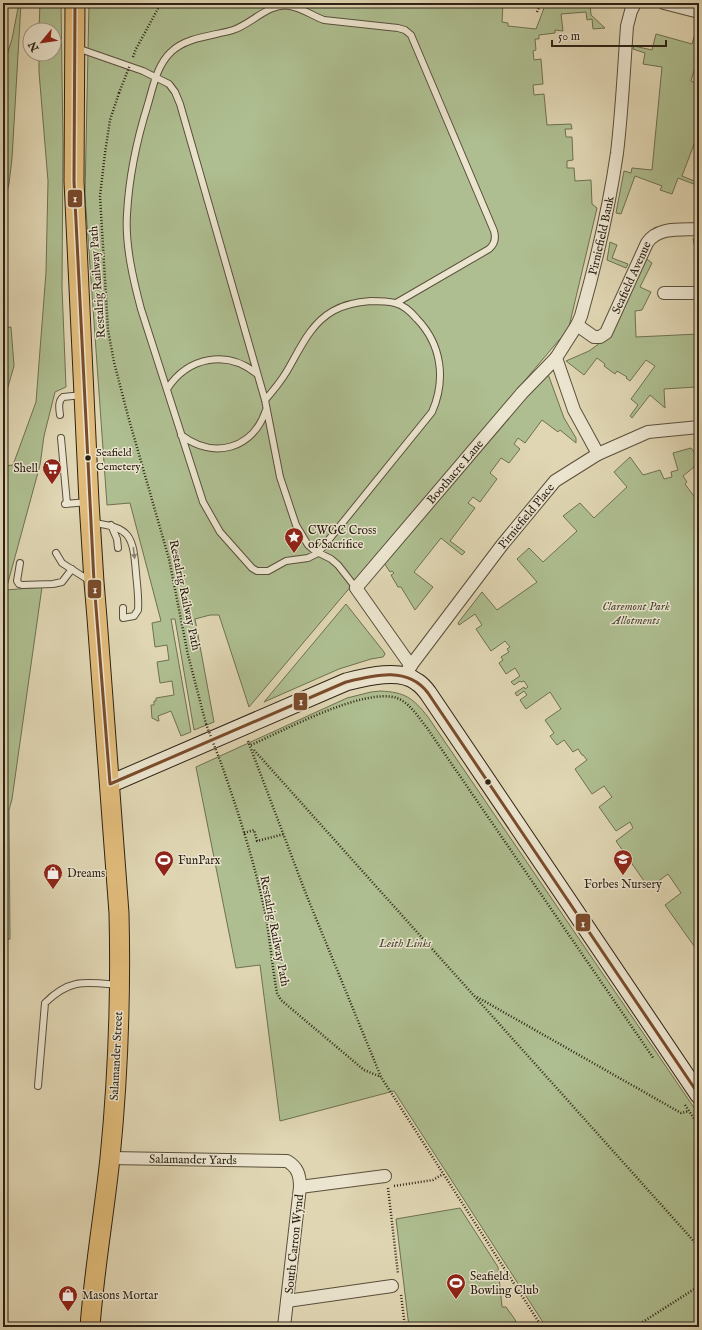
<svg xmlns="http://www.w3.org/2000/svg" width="702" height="1330" font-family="'IM FELL English',serif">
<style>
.green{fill:#aebe90;stroke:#6e7052}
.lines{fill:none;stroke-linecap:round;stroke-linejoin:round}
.lane-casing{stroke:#5a4f3c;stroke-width:8}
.street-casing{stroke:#5a4f3c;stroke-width:14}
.secondary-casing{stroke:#2d2215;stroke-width:19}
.primary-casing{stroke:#2d2215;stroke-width:21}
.path{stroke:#2d2215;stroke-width:2.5;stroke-dasharray:1 2;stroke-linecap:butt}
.lane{stroke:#ebe4ce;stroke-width:6}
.street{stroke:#ebe4ce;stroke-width:12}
.secondary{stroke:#ebe4ce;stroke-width:17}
.primary{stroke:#e0bb7a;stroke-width:19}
.path-bridge{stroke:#2d2215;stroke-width:2.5;stroke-dasharray:1 2;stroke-linecap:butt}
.bus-1-casing{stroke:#ebe4ce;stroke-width:6}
.bus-1{stroke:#7a4b2a;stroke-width:3}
.oneway{fill:#8c8372}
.bus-dot{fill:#2d2215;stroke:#ebe4ce;stroke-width:1.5}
.labels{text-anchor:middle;stroke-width:3;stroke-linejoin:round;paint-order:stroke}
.bus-label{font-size:11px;fill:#2d2215;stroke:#ebe4ce;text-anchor:start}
.street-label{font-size:12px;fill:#2d2215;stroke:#ebe4ce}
.poi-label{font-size:12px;fill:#2d2215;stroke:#ebe4ce;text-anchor:start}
.park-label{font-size:12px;font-style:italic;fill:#4d4934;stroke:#ebe4ce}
.line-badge{stroke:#ebe4ce;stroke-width:1.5}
.badge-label{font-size:11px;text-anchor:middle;font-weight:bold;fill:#fff}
</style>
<rect width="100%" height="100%" fill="#e0d6b3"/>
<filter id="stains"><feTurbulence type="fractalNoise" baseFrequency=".005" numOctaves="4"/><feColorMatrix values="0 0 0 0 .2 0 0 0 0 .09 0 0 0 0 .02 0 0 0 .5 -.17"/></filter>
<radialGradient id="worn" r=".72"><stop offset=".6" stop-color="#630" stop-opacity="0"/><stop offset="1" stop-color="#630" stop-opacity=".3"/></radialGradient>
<!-- green -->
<path class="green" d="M19,3h2l-9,155 -3,26 -6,21v-137l9,-29z
M40,3h21l2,143 -1,142 4,99 -11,5 -11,44 -4,29 -34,125 36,-3 -30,212 -3,11 1,129 -7,1v-474l10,-1 23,-63 10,-130 2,-91 -9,-109v-18h15v-24h-15z
M89,3h414l-1,19 6,1v3l28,3 10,-26h44l1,12 14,13 -12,1 -1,-10 -5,1 -1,-8 -25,2 2,17 -8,-1v3l-16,2v4h-4l1,11 -3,1 1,9 7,-1 2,25 -10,1 1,10 10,-1 3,31 24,-1 1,5h-7l1,8h6l1,23 -6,1v7h7l1,13 16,-1 1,24 5,4 -29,123 -9,9 -310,367 -30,-92h-9l-15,4 19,103 -20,8 -19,-111h-4l20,113 -10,4 -10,-25 -13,5 1,5h-1l-6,-3 -1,-13h3v-4h2v-3l18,-3 -2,-14 -12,2 -3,-21 12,-2 -2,-15 -12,2 -3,-24 9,-2 -31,-118 -23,2 -22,-310z
M696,30l3,1v37l-4,-1 -4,14 8,4v21l-2,5 2,1v13l-5,13 2,1 -14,37 17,7v3l-21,-8 -6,16 -12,-4 2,-4 -27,-10 -14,38 -5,-1 8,-42 7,2 1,-5 20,2 10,-103 -19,-3 2,-11 -12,-4 1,-3 18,4 4,-16 36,10z
M693,239h6v17l-2,1z
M610,242l7,3 -5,13 16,6 -2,4 -19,-8z
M644,257l8,6 -12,24 11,5 -9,18 -7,1 1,26 63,-3v60h-2l-1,-7 -32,2 1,19 -15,-13 -18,23 -2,-2 8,-11 -7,-6 24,-33 -9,-6 -16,21 -4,-3 1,-1 -10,-6 -2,3 -11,-8 1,-2 -8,-6 -13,17 -18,-14 23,-10 15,-11z
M11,327l3,39 -11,38v-76z
M548,374l16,44 12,20v5l-16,-13 -2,2 -16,-12 -17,23 -7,-5 -4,6 6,5 -11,14 -8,-5 -11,15 7,6 -17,23 -7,-5 -5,6 7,5 -25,33 15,11 -3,3 -21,-17 -27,34 19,15 -18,23 -14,-23h-3l-7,-12 3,-2 -2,-2 -2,1 -6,-9 138,-164z
M691,448l8,10v5l-16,13 4,6 -2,2 14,19v454l-2,-3 2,-1 -34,-48 16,-12 -13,-19 -19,14 -33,-47 17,-13 -3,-6 -14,9 -17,-24 13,-10 -8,-11 -12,8 -17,-25 12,-9 -4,-5h-1l-4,-6 -5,3 -9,-12 -7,5 -7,-9 4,-3 -9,-13 16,-11 -11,-17 -24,17 -6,-9 7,-5 -3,-4 -7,5 -2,-3 9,-6 1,2 3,-2 -4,-6 -3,1 -1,-1 -6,4 -3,-3 9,-6 -5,-8 -9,6 -7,-11 4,-3 -2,-3 8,-5 -2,-3 3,-2 -5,-6 -14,10 -15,-22 6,-4 -7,-11 -16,11 -1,-2 24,-31 15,18 40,-28 -20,-23 12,-11 14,14 34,-31 -14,-15 17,-13 14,15 33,-31 -13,-15 16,-15 13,18 17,-5 4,9 8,-2 -1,-5 7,-2 -5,-17z
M346,604l38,48 1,2 -2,3 -12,2 -32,10 -75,33z
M380,691c25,1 33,7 48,26l271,398v212h-153l-152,-236 -114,30 -20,-156 -24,3 -40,-201 151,-69 24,-6z
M460,1208l38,59 4,40h4l10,14 -8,6h-99l-13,-108z"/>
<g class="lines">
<!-- lane casing -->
<g class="lane-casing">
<path id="lane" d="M77,48l66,23 26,13 6,8 5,12 85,296 15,77 16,48 12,20 7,6 16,8 7,6 18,23
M167,389c21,-32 60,-40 90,-15
M265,400c8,-9 16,-19 22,-29 13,-22 23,-47 46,-60 12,-7 24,-9 38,-10 8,0 16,0 24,2 8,2 17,10 22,16 25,26 29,61 15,93l-114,141 -10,5 -22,3 -18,10h-11l-5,-3 -32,-36 -17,-30 -62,-193c-8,-30 -16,-64 -14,-95 2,-37 10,-75 21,-110 5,-17 9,-39 23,-52 15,-15 42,-16 62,-22 19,-6 36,-28 57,-24 12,2 23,10 34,14l74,8 7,2 6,5 83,196c2,7 1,13 -5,18l-93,54
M60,415c-1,-7 -2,-14 3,-18l19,-2
M181,435c33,25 72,14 85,-25
M61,438l6,66
M65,504l23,-2
M92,523c39,4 41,13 44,50 1,12 3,25 2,37l-4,6 -11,2v-10
M111,525l6,14 1,9
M56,553l6,10 28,18
M20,563l-3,18 2,3 3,1 31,-1 9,-2 10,-13
M38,1086l7,-83c25,-25 41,-21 73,-18"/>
</g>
<!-- street casing -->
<g class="street-casing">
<g id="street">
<path d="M664,3l35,9"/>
<path d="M664,293h35"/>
<path id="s1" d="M577,325l17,12h6l6,-4 41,-90c11,-17 35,-13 52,-14"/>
<path id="s2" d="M598,454l-24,-44 -18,-52 21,-33 4,-9c15,-53 28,-108 36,-163 5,-42 7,-85 10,-127l4,-15 4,-8"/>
<path id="s3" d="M411,666l-55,-78 166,-195 34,-35"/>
<path id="s4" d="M403,676l99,-131 53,-64 43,-27 50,-22 51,-5"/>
<path id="s5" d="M110,1158l177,3c10,6 13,13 13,26l-16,140"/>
<path d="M300,1187l85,-11"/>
<path d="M287,1301l105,-15"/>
</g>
</g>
<!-- secondary casing -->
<g class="secondary-casing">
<path id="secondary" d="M110,784l236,-102c20,-5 54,-14 71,0 5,3 8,7 11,11l271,402"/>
</g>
<!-- primary casing -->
<g class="primary-casing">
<path id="primary" d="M75,3l-1,178 15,321 5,80 3,36 22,295c2,82 -1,164 -9,245 -6,57 -16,113 -20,169"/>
</g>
<!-- path -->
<path class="path" d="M537,12l4,-9
M133,57l3,-8 25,-46
M119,93l-9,27 -5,33 -5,43 8,134 6,32 14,54 41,143 19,96 18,69
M248,741l58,153 75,183 161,250
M251,745c32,-14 113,-58 146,-47 13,5 22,20 30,30l227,331
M254,750l445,497
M221,763c17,48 33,98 44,149 5,26 7,54 12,81l4,7 83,70 17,7
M244,833l10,-3 3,11 27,-7
M477,997l204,116 8,-2
M685,1105l14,21
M394,1186l39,-6 10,-6
M388,1188l10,86
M401,1295l4,32
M635,1327l64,-41"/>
<!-- lane -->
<use href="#lane" class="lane"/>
<!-- street -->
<use href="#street" class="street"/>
<!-- secondary -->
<use href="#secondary" class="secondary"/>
<!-- primary -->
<use href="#primary" class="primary"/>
<!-- path-bridge -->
<path class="path-bridge" d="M119,93l11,-28
M206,724l15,39"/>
<!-- bus-1 casing -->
<g class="bus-1-casing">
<path id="bus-1" d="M75,3l-1,178 20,401 16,202
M110,784l236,-102c28,-7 62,-16 82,11l271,402"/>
</g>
<!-- bus-1 -->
<use href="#bus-1" class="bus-1"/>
</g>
<!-- one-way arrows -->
<defs><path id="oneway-solid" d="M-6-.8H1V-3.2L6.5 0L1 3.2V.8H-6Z"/></defs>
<use class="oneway" href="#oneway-solid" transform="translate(134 553) rotate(83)"/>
<!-- icons -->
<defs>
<g id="supermarket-pin" transform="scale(1)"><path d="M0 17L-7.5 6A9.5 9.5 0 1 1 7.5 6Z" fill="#8f2418" stroke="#ebe4ce"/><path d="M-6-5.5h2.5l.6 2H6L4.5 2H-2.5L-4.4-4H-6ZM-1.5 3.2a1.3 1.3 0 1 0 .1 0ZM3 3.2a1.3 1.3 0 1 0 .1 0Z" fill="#fff"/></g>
<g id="sight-pin" transform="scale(1)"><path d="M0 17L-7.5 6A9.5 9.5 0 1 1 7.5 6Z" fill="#8f2418" stroke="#ebe4ce"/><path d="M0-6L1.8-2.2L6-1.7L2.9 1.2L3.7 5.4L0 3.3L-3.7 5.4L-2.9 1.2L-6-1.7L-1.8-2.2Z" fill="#fff"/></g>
<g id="school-pin" transform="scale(1)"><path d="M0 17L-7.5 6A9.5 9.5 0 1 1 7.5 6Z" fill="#8f2418" stroke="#ebe4ce"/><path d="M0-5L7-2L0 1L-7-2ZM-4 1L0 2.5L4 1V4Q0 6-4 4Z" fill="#fff"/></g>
<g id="stadium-pin" transform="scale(1)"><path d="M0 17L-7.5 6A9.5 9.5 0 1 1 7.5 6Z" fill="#8f2418" stroke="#ebe4ce"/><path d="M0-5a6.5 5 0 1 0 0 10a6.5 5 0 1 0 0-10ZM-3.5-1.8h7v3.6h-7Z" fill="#fff"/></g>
<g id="shop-pin" transform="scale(1)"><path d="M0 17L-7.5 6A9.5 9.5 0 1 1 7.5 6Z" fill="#8f2418" stroke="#ebe4ce"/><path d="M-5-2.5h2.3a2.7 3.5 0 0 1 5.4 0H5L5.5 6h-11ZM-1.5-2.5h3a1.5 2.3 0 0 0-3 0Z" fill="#fff"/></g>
</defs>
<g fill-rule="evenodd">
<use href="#supermarket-pin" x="52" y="468"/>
<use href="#sight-pin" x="294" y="537"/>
<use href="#school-pin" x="623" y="859"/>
<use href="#stadium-pin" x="164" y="860"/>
<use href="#shop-pin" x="53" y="873"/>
<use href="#stadium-pin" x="456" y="1283"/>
<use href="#shop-pin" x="68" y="1295"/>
</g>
<!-- markers -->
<g class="bus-dot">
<circle cx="88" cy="458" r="3.5"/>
<circle cx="488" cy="782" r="3.5"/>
</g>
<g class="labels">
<!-- bus labels -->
<g class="bus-label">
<text x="96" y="456">Seafield<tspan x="96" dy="14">Cemetery</tspan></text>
</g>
<!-- street labels -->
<g class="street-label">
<text dy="4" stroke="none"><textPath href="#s2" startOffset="237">Pirniefield Bank</textPath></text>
<text dy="4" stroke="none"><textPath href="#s1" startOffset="95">Seafield Avenue</textPath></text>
<text transform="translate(97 282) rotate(-94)" y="4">Restalrig Railway Path</text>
<text dy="4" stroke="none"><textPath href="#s3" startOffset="248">Boothacre Lane</textPath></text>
<text dy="4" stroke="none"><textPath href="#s4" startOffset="202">Pirniefield Place</textPath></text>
<text transform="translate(185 595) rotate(78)" y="4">Restalrig Railway Path</text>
<text transform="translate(275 931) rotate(79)" y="4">Restalrig Railway Path</text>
<text transform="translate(116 1056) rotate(-87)" y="4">Salamander Street</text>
<text dy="4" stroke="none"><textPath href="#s5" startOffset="83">Salamander Yards</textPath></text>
<text transform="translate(294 1244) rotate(-84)" y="4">South Carron Wynd</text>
</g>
<!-- poi labels -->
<g class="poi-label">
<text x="38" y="472" text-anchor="end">Shell</text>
<text x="308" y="534">CWGC Cross<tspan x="308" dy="14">of Sacrifice</tspan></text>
<text x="178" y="864">FunParx</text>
<text x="67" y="877">Dreams</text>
<text x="623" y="888" text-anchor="middle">Forbes Nursery</text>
<text x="470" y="1280">Seafield<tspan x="470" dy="14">Bowling Club</tspan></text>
<text x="82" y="1299">Masons Mortar</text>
</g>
<!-- park labels -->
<g class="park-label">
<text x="636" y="610">Claremont Park<tspan x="636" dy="14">Allotments</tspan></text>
<text x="405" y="947">Leith Links</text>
</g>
</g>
<g class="line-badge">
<rect x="67" y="189" width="16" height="19" rx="4" fill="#7a4b2a"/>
<rect x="87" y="579" width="15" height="20" rx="4" fill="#7a4b2a"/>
<rect x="293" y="692" width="15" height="19" rx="4" fill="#7a4b2a"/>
<rect x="575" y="913" width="16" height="19" rx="4" fill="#7a4b2a"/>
</g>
<g class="badge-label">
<text x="75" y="202">1</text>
<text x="95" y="593">1</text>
<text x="301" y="705">1</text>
<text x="583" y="927">1</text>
</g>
<!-- margin -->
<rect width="702" height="1330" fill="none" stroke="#e0d6b3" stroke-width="16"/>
<rect x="4" y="4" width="694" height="1322" fill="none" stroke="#2d2215" stroke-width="2"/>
<rect x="8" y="8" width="686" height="1314" fill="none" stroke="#2d2215"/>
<!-- north arrow -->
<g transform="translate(42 42) rotate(241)"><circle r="19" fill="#ebe4ce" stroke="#9f9684"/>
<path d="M0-3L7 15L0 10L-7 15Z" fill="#8f2418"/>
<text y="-6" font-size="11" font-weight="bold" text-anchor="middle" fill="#2d2215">N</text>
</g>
<!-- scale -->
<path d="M552 40v6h114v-6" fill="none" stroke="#2d2215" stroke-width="2"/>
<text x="558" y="40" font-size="12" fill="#2d2215" stroke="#ebe4ce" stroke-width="3" paint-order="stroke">50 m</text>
<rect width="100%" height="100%" filter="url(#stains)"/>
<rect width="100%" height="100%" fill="url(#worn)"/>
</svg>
